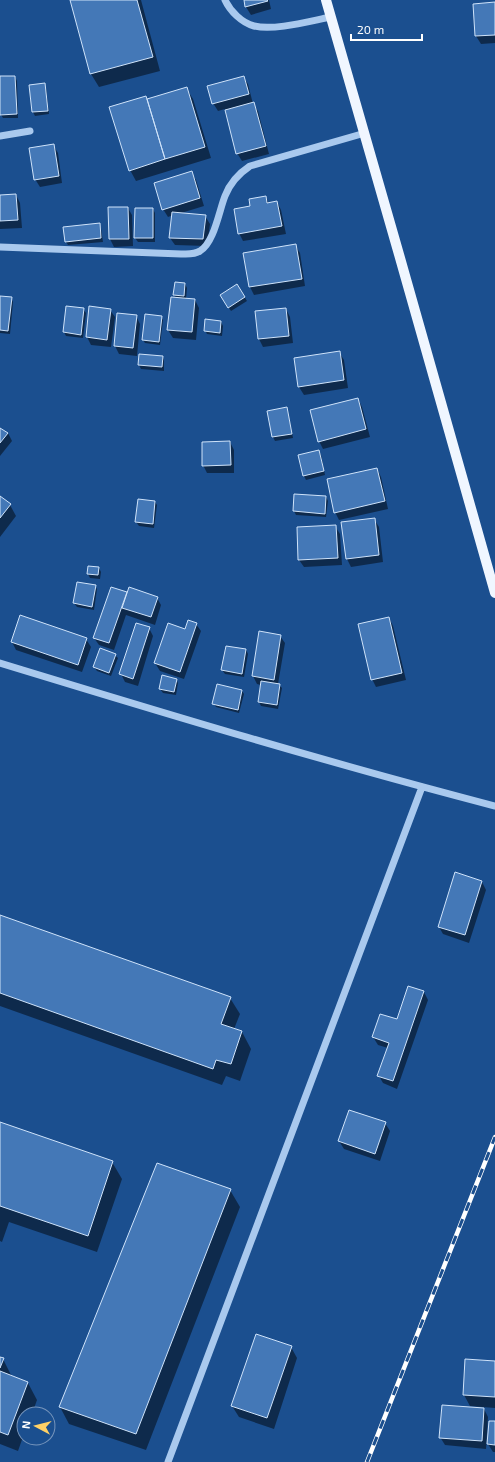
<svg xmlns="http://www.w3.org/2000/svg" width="495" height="1462" font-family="'Exo 2',sans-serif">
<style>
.shadow{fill:#0007}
.building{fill:#4478b7;stroke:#cfe3fa}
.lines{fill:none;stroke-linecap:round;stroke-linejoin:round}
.minor{stroke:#a9c9ee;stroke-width:7}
.major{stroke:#f0f6ff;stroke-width:10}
.rail-casing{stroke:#fff;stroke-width:4.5}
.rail{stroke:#1b4f8f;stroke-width:3;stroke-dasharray:9;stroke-linecap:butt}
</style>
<rect width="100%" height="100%" fill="#1b4f8f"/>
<!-- shadow -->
<path class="shadow" d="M71,0h70l19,71 -61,16 -8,-13z
M245,0h24l2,9 -20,6 -5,-8z
M495,3v40l-14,1 -5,-8z
M0,77h15l2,4 1,37h-15l-2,-3z
M243,77l5,7 5,20 5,7 11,43 -27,7 -5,-8 -12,-44 -7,2 -5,-8z
M44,84l2,4 3,26 -14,2 -2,-4 -3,-26z
M186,88l7,11 18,59 -75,23 -6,-11 17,-70z
M53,145l5,8 4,30 -22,4 -5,-8z
M191,173l5,7 8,26 -26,8 27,2 5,8 -3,22 -32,-1 -5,-7 3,-23 -5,2 -5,-8z
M16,195l4,8 2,25 -22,1v-33z
M266,197l3,7 8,-2 4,8 5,24 -43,7 -4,-8 13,-26z
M128,208l4,7 1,31 -19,1 -4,-8z
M153,209l2,4v29h-17l-3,-4z
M99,224l2,4 2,14 -35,3 -2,-3z
M295,245l5,8 5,33 -51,9 -4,-8 -6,-34z
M185,284l2,4 -1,11 9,1 4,8 -3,32 -23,-2 -5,-8 9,-31 -3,-4z
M237,285l10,16 -16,10 -10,-15z
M0,297l11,1 2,4 -3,32 -10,-1z
M90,307l20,3 5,7 -4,30 -20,-2 -4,-8z
M83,309l3,4 -3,25 -17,-2 -2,-4z
M286,309l4,8 3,26 -30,4 -4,-8z
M118,314l18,2 4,8 -3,32 -18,-2 -4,-8z
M161,317l2,3 -3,25 -15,-2 -2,-3z
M221,322l2,4 -1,10 -15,-2 -2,-4z
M339,352l5,8 4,28 -44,7 -5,-8 -4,-28z
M140,355l22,1 2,4v11l-23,-2 -2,-4z
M358,399l4,8 8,30 -47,12 -4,-8z
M286,408l2,4 5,26 -18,3 -2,-4 -5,-25z
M0,429l8,4 4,8 -12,15z
M230,442l4,8v23h-27l-4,-8z
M319,452l2,3 4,20 -19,5 -2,-4 -5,-20z
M377,469l4,8 7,32 -49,11 -4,-8z
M0,497l10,8 6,11 -16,21z
M326,497l2,4 -2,16 -30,-2 -2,-4z
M155,502l2,3 -3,23 -15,-2 -3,-4z
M374,519l5,8 4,35 -32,5 -4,-8 -5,-36z
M335,526l5,8 2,31 -38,2 -5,-7z
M99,568l2,4 -1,7 -10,-1 -2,-4z
M95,586l2,3 -3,21 -17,-3 -3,-4z
M112,588l16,5 29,5 4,7 -6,20 -29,-10 -12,35 -15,-5 -5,-7z
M389,618l4,8 13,54 -30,7 -4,-8z
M196,624l5,7 -17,48 -24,-8 -5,-8 30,-33z
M149,628l4,8 -15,50 -13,-4 -4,-8z
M260,632l20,4 5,7 -7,41 4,4 -4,21 -17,-3 -2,-4 2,-17 -4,-1 -4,-8z
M86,639l5,8 -9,25 -66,-22 -4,-8z
M226,647l20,3 2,4 -4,23 -19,-3 -3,-4z
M115,655l3,3 -7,18 -14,-5 -3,-4z
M176,679l2,4 -2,12 -13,-2 -3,-4z
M242,691l2,3 -5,19 -23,-6 -2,-3z
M456,874l26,8 4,8 -17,53 -26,-9 -4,-7z
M0,916l230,82 10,16 -6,15 8,3 9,17 -11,32 -14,-5 -4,9 -222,-79z
M409,987l15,5 4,8 -31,89 -14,-6 -4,-7 9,-28 -10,-3 -5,-8 24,-16z
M0,1123l112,39 10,17 -25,73 -88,-30 -7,20 -2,-1z
M385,1123l5,8 -10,30 -36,-12 -5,-8z
M230,1190l10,17 -94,243 -77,-26 -9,-17z
M291,1347l6,11 -23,71 -35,-12 -7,-11z
M0,1358l3,1 9,18 16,6 9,17 -5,14h-8v20l-6,17 -18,-7z
M495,1362v46l-25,-2 -6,-11z
M484,1409l4,8 -2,32 -41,-4 -5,-8z
M495,1422v30h-2l-5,-8z"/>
<!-- building -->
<path class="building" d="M70,0h67l16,57 -63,17z
M244,0h23l1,1 -23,6z
M495,2v33l-20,1 -2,-32z
M0,76h15l2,38 -17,1z
M244,76l5,18 -37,10 -5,-18z
M45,83l3,28 -16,1 -3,-27z
M187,87l18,60 -40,12 -18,-60z
M146,96l19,63 -36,12 -20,-64z
M254,102l12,44 -30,8 -11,-44z
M54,144l5,32 -25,4 -5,-32z
M192,171l8,27 -38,12 -8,-27z
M16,194l2,26 -18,1v-26z
M266,196l1,7 10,-2 5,25 -44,8 -4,-25 16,-3 -1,-7z
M108,207h20l1,32h-20z
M135,208h18v30h-19z
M172,212l34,3 -3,24 -34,-1z
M100,223l1,15 -36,4 -2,-15z
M296,244l6,35 -53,8 -6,-34z
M175,282l10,1 -1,13 -11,-1z
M237,284l8,13 -17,11 -8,-13z
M0,296l12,1 -4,34 -8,-1z
M171,297l24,2 -3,33 -25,-2z
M66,306l18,2 -3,27 -18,-3z
M89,306l22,3 -4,31 -21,-3z
M286,308l3,28 -31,3 -3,-28z
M117,313l20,2 -4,33 -19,-2z
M145,314l17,2 -3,26 -17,-2z
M205,319l16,2 -1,12 -16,-2z
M340,351l4,29 -46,7 -4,-29z
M139,354l24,2 -1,11 -24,-2z
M358,398l8,31 -48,13 -8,-32z
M287,407l5,27 -20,3 -5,-26z
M0,428l8,5 -8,10z
M230,441l1,24 -29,1v-24z
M319,450l5,21 -21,5 -5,-21z
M377,468l8,33 -51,12 -7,-34z
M294,494l32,2 -1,18 -32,-3z
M0,496l11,8 -11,14z
M138,499l17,2 -2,23 -18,-2z
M375,518l4,37 -33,4 -5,-37z
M336,525l2,33 -40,2 -1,-33z
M88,566l11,1 -1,8 -11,-1z
M77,582l19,3 -4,22 -19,-4z
M111,587l16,5 -18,51 -16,-5z
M129,587l29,10 -7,20 -29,-9z
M20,615l67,23 -9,27 -67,-23z
M389,617l13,56 -31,7 -13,-56z
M188,620l9,3 -17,49 -26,-9 14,-40 17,6z
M136,623l14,4 -17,52 -14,-5z
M259,631l22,4 -7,45 -22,-4z
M226,646l20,3 -4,25 -21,-4z
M100,648l16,6 -7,19 -16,-6z
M162,675l15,4 -3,13 -15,-3z
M261,681l19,3 -3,21 -19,-3z
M217,684l25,6 -4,20 -26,-6z
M455,872l27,9 -17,54 -27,-8z
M0,915l231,82 -10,27 21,7 -11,33 -15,-4 -3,9 -213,-76z
M408,986l16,5 -31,90 -16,-5 12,-33 -17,-6 8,-23 17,5z
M349,1110l37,12 -11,32 -37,-13z
M0,1122l113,39 -25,75 -88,-30z
M157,1163l74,26 -95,245 -77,-27z
M256,1334l36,12 -25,72 -36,-12z
M0,1357l4,1 -4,10z
M465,1359l30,2v36l-32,-2z
M0,1371l28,11 -20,53 -8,-3z
M442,1405l42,3 -2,33 -43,-3z
M489,1421h6v24l-8,-1z"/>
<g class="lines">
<!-- minor -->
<path class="minor" d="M225,0c5,11 17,23 29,26 20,5 56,-5 77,-9
M0,136l30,-5
M0,247l181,7c6,0 13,1 19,-3 14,-8 19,-40 25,-55 5,-13 13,-22 25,-30l115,-33
M0,663c164,50 329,100 495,143
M168,1462l254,-675"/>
<!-- major -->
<path class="major" d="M326,0c58,197 112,396 169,593"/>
<!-- rail casing -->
<g class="rail-casing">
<path id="rail" d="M367,1462l128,-325"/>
</g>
<!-- rail -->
<use href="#rail" class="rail"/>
</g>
<!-- north arrow -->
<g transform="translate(36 1426) rotate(277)"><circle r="19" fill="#1b4f8f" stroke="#7695bc"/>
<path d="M0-3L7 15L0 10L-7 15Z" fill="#ffd166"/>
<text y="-6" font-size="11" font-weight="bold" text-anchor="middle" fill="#ffffff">N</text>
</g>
<!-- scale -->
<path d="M351 34v6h71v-6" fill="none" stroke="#ffffff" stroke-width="2"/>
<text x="357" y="34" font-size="12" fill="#ffffff" stroke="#1b4f8f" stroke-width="3" paint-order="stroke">20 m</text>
</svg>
